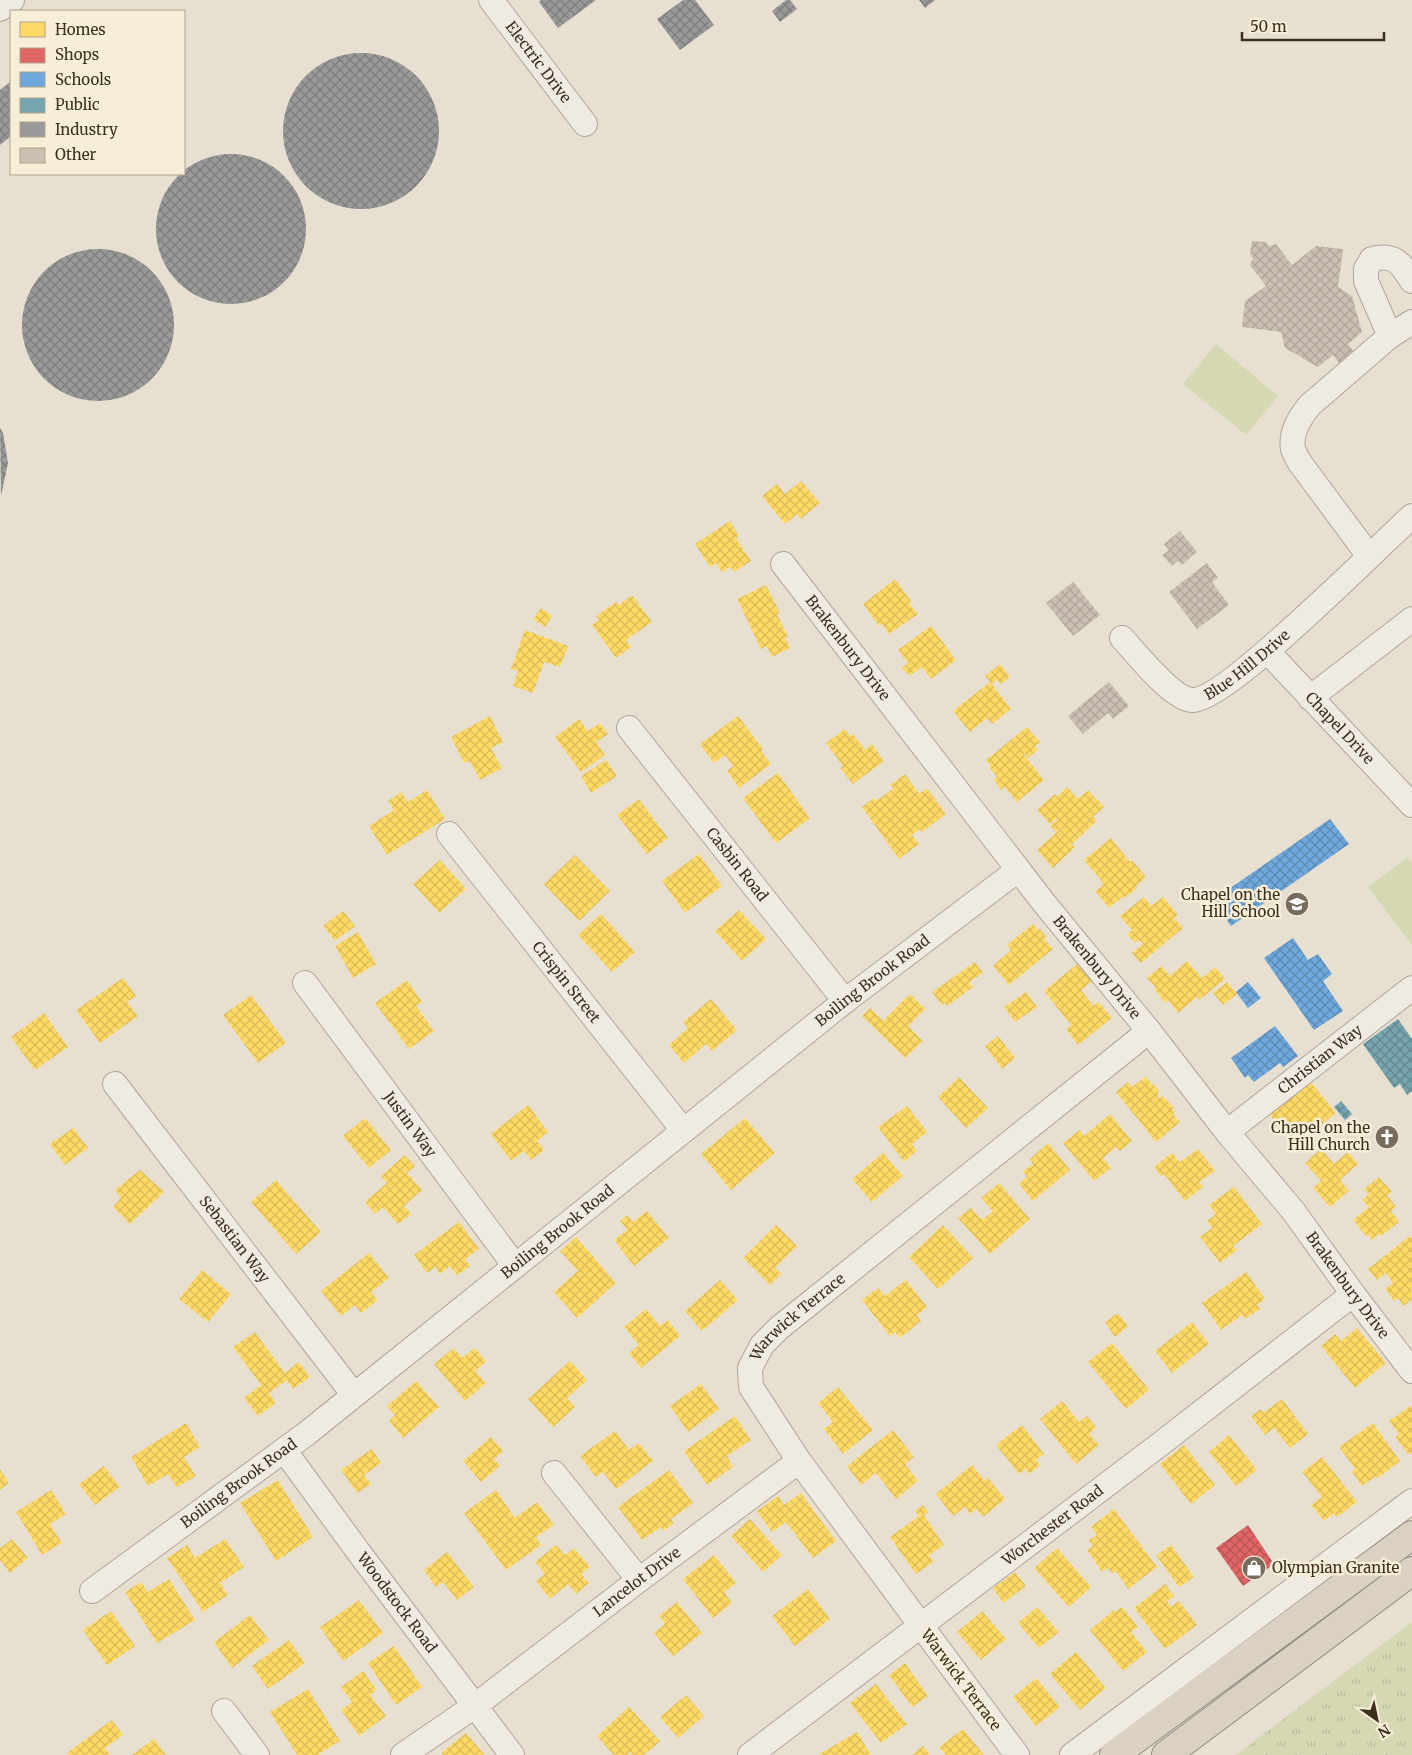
<svg xmlns="http://www.w3.org/2000/svg" width="1412" height="1755" font-family="Merriweather,serif">
<style>
.grass{fill:url(#grass-tufts)}
.pitch{fill:#d6d7b3}
.homes{fill:url(#homes-cross-hatch)}
.shops{fill:url(#shops-cross-hatch)}
.schools{fill:url(#schools-cross-hatch)}
.public{fill:url(#public-cross-hatch)}
.industry{fill:url(#industry-cross-hatch)}
.building{fill:url(#building-cross-hatch)}
.lines{fill:none;stroke-linecap:round;stroke-linejoin:round}
.minor-casing{stroke:#ada599;stroke-width:26}
.highway-casing{stroke:#928b80;stroke-width:30}
.minor{stroke:#efebe3;stroke-width:24}
.highway{stroke:#dad1c2;stroke-width:28}
.labels{text-anchor:middle;stroke-width:5;stroke-linejoin:round;paint-order:stroke}
.street-label{font-size:15px;fill:#3d2e20;stroke:#f7eed8}
.poi-label{font-size:15px;fill:#3d2e20;stroke:#f7eed8;text-anchor:end}
</style>
<defs>
<pattern id="grass-tufts" width="24" height="20" patternUnits="userSpaceOnUse" patternTransform="scale(1.25)"><rect width="24" height="20" fill="#d6d7b3"/><path d="M3 7l-1-3M5 7V3M7 7l1-3M15 17l-1-3M17 17v-4M19 17l1-3" fill="none" stroke="#b9b99a"/></pattern>
<pattern id="homes-cross-hatch" width="8" height="8" patternUnits="userSpaceOnUse" patternTransform="scale(1.25)"><rect width="8" height="8" fill="#ffd966"/><path d="M0 0l8 8M0 8l8-8" fill="none" stroke="#dbbb58"/></pattern>
<pattern id="shops-cross-hatch" width="8" height="8" patternUnits="userSpaceOnUse" patternTransform="scale(1.25)"><rect width="8" height="8" fill="#e06666"/><path d="M0 0l8 8M0 8l8-8" fill="none" stroke="#b75454"/></pattern>
<pattern id="schools-cross-hatch" width="8" height="8" patternUnits="userSpaceOnUse" patternTransform="scale(1.25)"><rect width="8" height="8" fill="#6fa8dc"/><path d="M0 0l8 8M0 8l8-8" fill="none" stroke="#5c89b2"/></pattern>
<pattern id="public-cross-hatch" width="8" height="8" patternUnits="userSpaceOnUse" patternTransform="scale(1.25)"><rect width="8" height="8" fill="#76a5af"/><path d="M0 0l8 8M0 8l8-8" fill="none" stroke="#62878e"/></pattern>
<pattern id="industry-cross-hatch" width="8" height="8" patternUnits="userSpaceOnUse" patternTransform="scale(1.25)"><rect width="8" height="8" fill="#999"/><path d="M0 0l8 8M0 8l8-8" fill="none" stroke="#7e7d7c"/></pattern>
<pattern id="building-cross-hatch" width="8" height="8" patternUnits="userSpaceOnUse" patternTransform="scale(1.25)"><rect width="8" height="8" fill="#cbbfb2"/><path d="M0 0l8 8M0 8l8-8" fill="none" stroke="#afa499"/></pattern>
</defs>
<rect width="100%" height="100%" fill="#e7e0d1"/>
<!-- grass -->
<path class="grass" d="M1412,1622v133h-176z"/>
<!-- pitch -->
<path class="pitch" d="M1216,344l62,52 -32,39 -63,-51z
M1408,857l4,6v82l-44,-58z"/>
<!-- homes -->
<path class="homes" d="M801,481l19,22 -19,16 -4,-5 -12,10 -23,-28 15,-12 8,10z
M730,521l9,15 -3,2 15,23 -17,11 -4,-5 -8,5 -6,-9 -6,4 -15,-23z
M895,579l16,22 -2,2 9,11 -29,20 -7,-10 -3,2 -16,-22z
M766,585l14,28 -3,2 11,21 -3,2 5,10 -18,9 -5,-11 -6,3 -24,-50z
M632,595l20,27 -26,18 5,7 -15,11 -24,-33 7,-5 -3,-4 20,-14 3,3z
M541,608l11,8 -7,11 -12,-8z
M931,626l25,34 -25,19 -9,-12 -13,9 -7,-8 6,-5 -10,-13z
M525,630l43,16 -8,21 -16,-5 -11,31 -20,-7 5,-15 -7,-2z
M1000,664l10,13 -9,7 -4,-4 -5,4 19,25 -19,15 -5,-6 -17,14 -17,-21 37,-29 -5,-6z
M490,716l13,26 -12,6 11,20 -22,12 -10,-19 -6,2 -13,-26z
M738,716l25,33 -2,2 10,13 -32,24 -12,-17 6,-5 -8,-11 -11,8 -14,-19z
M579,719l9,12 12,-8 8,11 -12,8 9,13 -24,17 -26,-35z
M1027,727l13,15 -5,4 3,4 -10,8 -3,-4 -1,1 20,25 -27,22 -12,-15 -4,3 -7,-10 3,-3 -8,-10 2,-1 -5,-6z
M845,729l5,7 3,-2 12,16 7,-6 12,17 -31,23 -13,-16 3,-2 -17,-23z
M606,760l11,16 -26,17 -10,-17z
M778,773l32,45 -34,25 -33,-45z
M905,774l14,20 8,-6 19,26 -24,18 -2,-3 -8,6 7,9 -20,15 -37,-52 12,-9 2,3 17,-12 -3,-4z
M1067,787l11,12 10,-9 16,17 -11,10 4,4 -25,23 3,3 -22,21 -16,-18 27,-24 -8,6 -6,-6 8,-7 -1,-1 -7,6 -13,-14 18,-16 2,3z
M427,790l18,29 -58,36 -18,-29 25,-16 -6,-9 13,-9 7,10z
M639,799l29,39 -21,16 -30,-39z
M1111,838l19,24 2,-2 14,17 -10,9 1,2 -12,10 -1,-2 -15,12 -14,-17 9,-7 -20,-24z
M699,854l23,32 -37,27 -23,-32z
M575,855l35,36 -31,30 -35,-37z
M440,860l26,29 -27,24 -26,-29z
M1144,897l7,9 12,-9 15,18 -4,3 9,10 -42,35 -9,-10 11,-9 -4,-4 -4,3 -8,-9 5,-4 -12,-14z
M739,910l27,29 -24,22 -27,-30z
M343,911l12,15 -20,15 -12,-15z
M601,914l34,38 -23,20 -34,-37z
M1033,924l5,6 2,-1 6,8 -2,2 9,10 -44,36 -16,-19 18,-16 -4,-5z
M358,932l18,32 -23,14 -18,-32z
M1081,961l14,18 -14,11 13,16 5,-4 13,16 -34,27 -12,-16 5,-4 -27,-34z
M1187,961l15,17 13,-11 10,12 -26,21 -2,-3 -19,16 -10,-13 -3,3 -11,-14 2,-1 -9,-10 14,-12 9,10z
M975,962l8,11 -14,9 4,5 -26,19 -2,-3 -3,2 -10,-13z
M123,978l13,18 -9,6 11,14 -38,27 -24,-33z
M407,980l15,22 -6,4 18,25 -25,18 -34,-46z
M1227,982l10,12 -14,11 -10,-12z
M1026,992l11,15 -22,15 -11,-15z
M910,994l15,15 -17,17 15,15 -18,17 -43,-42 8,-8 13,13z
M251,995l35,48 -28,20 -35,-48z
M711,999l26,31 -25,21 -6,-7 -22,19 -15,-18 19,-17 -5,-6z
M44,1013l24,34 -33,23 -24,-33z
M998,1036l17,22 -13,11 -17,-23z
M959,1077l29,31 -22,20 -28,-31z
M1145,1077l14,13 -1,2 1,2 -2,2 2,2 3,-2 2,3 1,-1 9,10 -2,1 3,3 -2,2 7,8 -24,20 -40,-50 12,-10 4,5z
M1310,1081l26,32 -27,22 -4,-6 -9,7 -5,-6 -5,4 -21,-25z
M528,1105l20,27 -11,9 7,9 -13,10 -7,-9 -13,10 -20,-27z
M907,1106l20,26 -15,12 5,7 -13,11 -26,-35z
M1110,1114l22,27 -12,10 -4,-4 -13,11 8,10 -17,13 -31,-38 17,-13 4,6z
M365,1118l26,32 -22,18 -26,-32z
M745,1118l30,35 -44,37 -30,-36z
M73,1128l15,20 -23,17 -15,-21z
M1048,1143l22,27 -37,31 -14,-17 8,-7 -4,-6 10,-7 -3,-5z
M1198,1149l17,22 -16,11 4,5 -18,14 -21,-27 -3,2 -7,-9 18,-14 8,9z
M1321,1149l13,15 14,-12 10,12 -18,16 9,11 -19,16 -17,-19 8,-7 -16,-18z
M883,1153l20,23 -31,26 -20,-23z
M405,1155l10,11 -8,7 15,17 -18,16 7,8 -13,10 -15,-17 -8,7 -10,-12 22,-19 -6,-7z
M140,1170l24,22 -34,32 -17,-17 8,-9 -6,-8z
M1379,1177l13,15 -5,3 9,12 -5,4 8,11 -18,14 -2,-2 -7,6 -4,-5 -2,1 -13,-16 16,-13 -7,-7 7,-6 -5,-5z
M276,1180l45,52 -25,22 -45,-52z
M999,1183l31,36 -40,35 -32,-36 13,-10 11,12 11,-9 -12,-13z
M1234,1187l28,37 -29,22 4,4 -17,13 -20,-26 12,-9 -5,-7 9,-7 -7,-9z
M647,1211l22,27 -35,28 -20,-26 13,-10 -7,-9 7,-6 6,7z
M459,1222l20,27 -14,10 5,7 -13,9 -7,-9 -10,8 -5,-7 -8,6 -13,-18z
M776,1225l21,21 -22,22 6,6 -11,11 -27,-27z
M943,1225l30,33 -35,31 -29,-32z
M1410,1236l2,3v48l-1,1 1,11 -8,7 -6,-8 -4,3 -9,-12 8,-6 -7,-10 -9,7 -9,-11z
M576,1237l40,46 -39,35 -23,-26 24,-21 -18,-20z
M369,1253l20,25 -18,14 7,8 -17,13 -6,-8 -14,11 -20,-25z
M202,1270l29,24 -23,28 -29,-23z
M1246,1272l19,27 -8,6 3,4 -15,10 -3,-4 -21,15 -19,-27z
M720,1280l18,20 -36,31 -17,-20z
M906,1280l21,27 -10,8 4,6 -21,17 -5,-6 -5,4 -28,-36 16,-12 7,8z
M646,1309l14,17 8,-6 12,16 -39,32 -12,-15 10,-8 -15,-18z
M1118,1313l10,13 -13,11 -10,-15z
M1192,1322l17,22 -37,29 -17,-22z
M1357,1328l29,35 -31,25 -34,-42 14,-12 6,7z
M255,1332l30,41 14,-11 11,15 -17,12 -6,-9 -18,13 7,10 -18,13 -14,-18 17,-13 -28,-38z
M1112,1343l37,47 -23,19 -38,-47z
M454,1348l8,10 13,-10 11,14 -11,9 11,12 -21,18 -31,-37z
M570,1361l17,19 -20,18 8,9 -22,20 -25,-28z
M416,1381l23,26 -36,31 -14,-17 6,-6 -8,-9z
M701,1384l18,25 -31,23 -18,-26z
M838,1387l35,43 -30,24 -19,-25 9,-7 -15,-19z
M1282,1399l26,35 -18,14 -16,-20 -9,7 -14,-19 10,-7 2,4z
M1062,1401l17,21 8,-6 9,11 -7,7 10,11 -23,19 -36,-45z
M1412,1405v51l-2,-3 -2,1 -13,-17 4,-3 -10,-13z
M735,1416l16,24 -24,16 6,11 -26,18 -23,-34z
M186,1423l14,24 -16,10 12,19 -19,11 -9,-13 -20,12 -17,-29z
M1373,1423l27,38 -22,17 -2,-2 -14,10 -10,-14 3,-3 -16,-22z
M1022,1425l22,29 -8,6 4,5 -11,9 -3,-5 -7,5 -23,-29z
M893,1430l21,27 -9,7 13,17 -22,18 -20,-26 -15,12 -14,-19z
M615,1431l14,19 10,-7 14,18 -37,28 -13,-17 -7,5 -16,-21z
M1229,1435l28,35 -21,16 -27,-34z
M491,1437l12,14 -9,8 6,7 -19,16 -18,-21z
M1184,1445l31,40 -24,19 -31,-40z
M372,1449l9,14 -17,12 7,9 -14,9 -16,-23z
M1322,1457l35,45 -20,15 -3,-4 -10,8 -13,-16 11,-8 -20,-25z
M972,1465l13,16 3,-3 17,21 -22,18 -7,-8 -6,5 -5,-7 -12,9 -17,-22z
M104,1466l16,21 -25,18 -16,-21z
M0,1469l9,14 -9,7z
M669,1470l24,33 -22,16 3,4 -11,8 -2,-4 -19,13 -24,-33z
M278,1480l35,57 -37,24 -36,-58z
M51,1490l15,24 -16,10 12,19 -20,12 -26,-43z
M496,1490l19,28 22,-16 17,23 -18,12 5,8 -35,25 -42,-57z
M801,1493l35,48 -23,17 -27,-36 -14,10 -15,-21 21,-15 6,9z
M923,1505l5,7 -4,3 20,30 -15,10 4,7 -17,12 -26,-37 29,-21 -4,-5z
M1114,1509l43,58 -29,22 -12,-18 -4,2 -4,-5 -6,4 -15,-22 6,-4 -4,-6 8,-5 -6,-8z
M750,1519l32,36 -19,17 -32,-36z
M12,1539l16,19 -18,15 -10,-13v-12z
M225,1539l19,28 -24,16 8,12 -25,17 -36,-54 20,-13 8,13z
M556,1545l9,10 9,-7 16,19 -9,7 8,9 -13,11 -8,-10 -18,15 -14,-18 9,-7 -10,-12z
M1171,1545l23,32 -15,10 -23,-32z
M1057,1548l34,39 -22,20 -35,-39z
M447,1552l27,35 -17,13 -14,-18 -7,5 -12,-17z
M714,1555l22,28 -12,9 8,11 -19,15 -30,-39z
M1015,1572l11,14 -23,17 -10,-15z
M169,1579l26,41 -38,23 -32,-51 16,-10 7,10z
M1165,1584l9,12 -7,5 4,6 8,-6 18,24 -32,24 -31,-41z
M808,1589l22,30 -35,27 -23,-30z
M359,1600l24,33 -40,28 -23,-34z
M677,1602l25,31 -29,23 -19,-23 11,-9 -6,-8z
M1037,1607l22,25 -20,16 -21,-25z
M1122,1607l16,20 -7,5 16,20 -24,19 -33,-41 24,-20 1,2z
M111,1611l24,35 -28,19 -24,-35z
M982,1611l24,28 -25,21 -24,-28z
M250,1615l19,25 -37,28 -18,-26z
M289,1640l16,23 -37,26 -16,-23z
M394,1646l28,41 -26,18 -28,-42z
M1076,1652l30,36 -26,22 -30,-36z
M905,1663l23,33 -16,11 -23,-32z
M363,1671l14,19 -7,5 16,21 -27,20 -18,-26 11,-8 -11,-15z
M1036,1678l24,29 -24,19 -23,-29z
M876,1684l31,40 -26,19 -31,-40z
M308,1689l32,52 -23,14h-20l-27,-43z
M686,1695l18,21 -26,22 -18,-21z
M629,1707l31,34 -16,14h-12l-2,-3 -3,3h-13l-17,-19z
M112,1720l11,15 -18,13 5,7h-41l-2,-2z
M963,1729l21,26h-38l-7,-8z
M857,1732l14,23h-53z
M466,1733l19,22h-42l-2,-2z
M154,1739l12,16h-34z
M923,1746l7,9h-18z"/>
<!-- shops -->
<path class="shops" d="M1248,1525l26,39 -31,22 -27,-38z"/>
<!-- schools -->
<path class="schools" d="M1330,819l19,25 -118,82 -18,-26z
M1293,938l15,22 10,-6 14,20 -9,7 20,30 -29,19 -50,-72z
M1248,982l13,16 -13,10 -12,-16z
M1275,1026l23,30 -15,11 -3,-4 -26,19 -6,-7 -3,3 -14,-20z"/>
<!-- public -->
<path class="public" d="M1398,1019l14,20v52l-5,4 -7,-11 -6,4 -31,-44z
M1341,1101l11,13 -7,6 -11,-13z"/>
<!-- industry -->
<path class="industry" d="M541,0h55l-38,28 -19,-26z
M683,0h12l19,25 -34,25 -23,-31z
M786,0h4l7,9 -17,13 -8,-11z
M919,0h16l-10,8z
M283 131a78 78 0 1 1 156 0a78 78 0 1 1-156 0Z
M10,82l1,2v52l-11,9v-55z
M156 229a75 75 0 1 1 150 0a75 75 0 1 1-150 0Z
M22 325a76 76 0 1 1 152 0a76 76 0 1 1-152 0Z
M0,428l3,5 5,30 -7,33z"/>
<!-- building -->
<path class="building" d="M1252,241l14,1 3,4 7,-2 16,21 24,-19 27,3 -5,38 14,9 10,36 -14,12 6,8 -15,11 -6,-8 -15,12 -33,-19 -4,-16 -39,-5 3,-26 21,-15 -16,-21 3,-7 -3,-4z
M1180,531l17,21 -15,13 -4,-4 -6,5 -10,-11 7,-5 -5,-6z
M1207,563l11,15 -6,4 17,23 -32,24 -28,-37z
M1073,582l27,33 -27,21 -27,-33z
M1109,682l20,24 -16,13 -5,-6 -25,21 -15,-18z"/>
<g class="lines">
<!-- minor casing -->
<g class="minor-casing">
<g id="minor">
<path id="s1" d="M491,0l94,124"/>
<path d="M0,9l12,-9"/>
<path d="M1390,336l-24,-55v-12l6,-10c23,-6 29,5 40,22"/>
<path d="M1369,556l-69,-93c-2,-4 -6,-10 -7,-14 -3,-17 7,-32 17,-44l80,-69 22,-14"/>
<path id="s2" d="M783,564l261,339 105,128 78,101 67,80 59,82 59,77"/>
<path id="s3" d="M1122,638c14,15 50,61 70,62 33,2 188,-155 220,-184"/>
<path id="s4" d="M1267,651l145,154"/>
<path d="M1310,698l102,-79"/>
<path id="s5" d="M629,728l216,273"/>
<path id="s6" d="M449,834l234,296"/>
<path id="s7" d="M305,983l210,283"/>
<path id="s8" d="M115,1084l239,311"/>
<path id="s9" d="M1227,1132l185,-144"/>
<path id="s10" d="M284,1450l76,104 152,201"/>
<path d="M554,1473l85,107"/>
<path id="s11" d="M92,1591l214,-157 539,-433 173,-131"/>
<path d="M224,1711l33,44"/>
<path id="s12" d="M403,1755l73,-50 163,-125 160,-119"/>
<path id="s13" d="M750,1755l413,-313 190,-148"/>
<path id="s14" d="M1017,1755l-218,-294 -48,-74 -1,-19 12,-23 17,-17 370,-297"/>
<path d="M1072,1755l340,-254"/>
</g>
</g>
<!-- highway casing -->
<g class="highway-casing">
<path id="highway" d="M1114,1755l298,-220
M1166,1755l246,-184"/>
</g>
<!-- minor -->
<use href="#minor" class="minor"/>
<!-- highway -->
<use href="#highway" class="highway"/>
</g>
<!-- icons -->
<defs>
<g id="school-disc" transform="scale(1.25)"><circle r="9.5" fill="#786c5e" stroke="#f7eed8"/><path d="M0-5L7-2L0 1L-7-2ZM-4 1L0 2.5L4 1V4Q0 6-4 4Z" fill="#fff"/></g>
<g id="church-disc" transform="scale(1.25)"><circle r="9.5" fill="#786c5e" stroke="#f7eed8"/><path d="M-1.2-6h2.4v3.5h3.3v2.4h-3.3V6h-2.4V-.1h-3.3v-2.4h3.3Z" fill="#fff"/></g>
<g id="shop-disc" transform="scale(1.25)"><circle r="9.5" fill="#786c5e" stroke="#f7eed8"/><path d="M-5-2.5h2.3a2.7 3.5 0 0 1 5.4 0H5L5.5 6h-11ZM-1.5-2.5h3a1.5 2.3 0 0 0-3 0Z" fill="#fff"/></g>
</defs>
<g fill-rule="evenodd">
<use href="#school-disc" x="1297" y="904"/>
<use href="#church-disc" x="1387" y="1137"/>
<use href="#shop-disc" x="1254" y="1568"/>
</g>
<g class="labels">
<!-- street labels -->
<g class="street-label">
<text dy="5" stroke="none"><textPath href="#s1" startOffset="78">Electric Drive</textPath></text>
<text dy="5" stroke="none"><textPath href="#s2" startOffset="106">Brakenbury Drive</textPath></text>
<text dy="5" stroke="none"><textPath href="#s3" startOffset="161">Blue Hill Drive</textPath></text>
<text dy="5" stroke="none"><textPath href="#s4" startOffset="106">Chapel Drive</textPath></text>
<text dy="5" stroke="none"><textPath href="#s5" startOffset="174">Casbin Road</textPath></text>
<text dy="5" stroke="none"><textPath href="#s2" startOffset="511">Brakenbury Drive</textPath></text>
<text dy="5" stroke="none"><textPath href="#s11" startOffset="991">Boiling Brook Road</textPath></text>
<text dy="5" stroke="none"><textPath href="#s6" startOffset="189">Crispin Street</textPath></text>
<text dy="5" stroke="none"><textPath href="#s9" startOffset="118">Christian Way</textPath></text>
<text dy="5" stroke="none"><textPath href="#s7" startOffset="176">Justin Way</textPath></text>
<text dy="5" stroke="none"><textPath href="#s11" startOffset="588">Boiling Brook Road</textPath></text>
<text dy="5" stroke="none"><textPath href="#s8" startOffset="196">Sebastian Way</textPath></text>
<text dy="5" stroke="none"><textPath href="#s2" startOffset="916">Brakenbury Drive</textPath></text>
<text dy="5" stroke="none"><textPath href="#s14" startOffset="544">Warwick Terrace</textPath></text>
<text dy="5" stroke="none"><textPath href="#s11" startOffset="182">Boiling Brook Road</textPath></text>
<text dy="5" stroke="none"><textPath href="#s13" startOffset="380">Worchester Road</textPath></text>
<text dy="5" stroke="none"><textPath href="#s12" startOffset="291">Lancelot Drive</textPath></text>
<text dy="5" stroke="none"><textPath href="#s10" startOffset="190">Woodstock Road</textPath></text>
<text transform="translate(961 1680) rotate(53)" y="5">Warwick Terrace</text>
</g>
<!-- poi labels -->
<g class="poi-label">
<text x="1280" y="900">Chapel on the<tspan x="1280" dy="17">Hill School</tspan></text>
<text x="1370" y="1133">Chapel on the<tspan x="1370" dy="17">Hill Church</tspan></text>
<text x="1272" y="1573" text-anchor="start">Olympian Granite</text>
</g>
</g>
<!-- legend -->
<rect x="10" y="10" width="175" height="165" fill="#f7eed8" stroke="#ada18e"/>
<rect x="20" y="22" width="25" height="15" fill="#ffd966" stroke="#ada18e"/>
<text x="55" y="35" font-size="15" fill="#3d2e20">Homes</text>
<rect x="20" y="48" width="25" height="15" fill="#e06666" stroke="#ada18e"/>
<text x="55" y="60" font-size="15" fill="#3d2e20">Shops</text>
<rect x="20" y="72" width="25" height="15" fill="#6fa8dc" stroke="#ada18e"/>
<text x="55" y="85" font-size="15" fill="#3d2e20">Schools</text>
<rect x="20" y="98" width="25" height="15" fill="#76a5af" stroke="#ada18e"/>
<text x="55" y="110" font-size="15" fill="#3d2e20">Public</text>
<rect x="20" y="122" width="25" height="15" fill="#999999" stroke="#ada18e"/>
<text x="55" y="135" font-size="15" fill="#3d2e20">Industry</text>
<rect x="20" y="148" width="25" height="15" fill="#cbbfb2" stroke="#ada18e"/>
<text x="55" y="160" font-size="15" fill="#3d2e20">Other</text>
<!-- north arrow -->
<g transform="translate(1377 1720) rotate(147)" stroke="#f7eed8" stroke-width="4" paint-order="stroke">
<path d="M0-4L9 19L0 12L-9 19Z" fill="#3d2e20"/>
<text y="-8" font-size="14" font-weight="bold" text-anchor="middle" fill="#3d2e20">N</text>
</g>
<!-- scale -->
<path d="M1242 32v8h142v-8" fill="none" stroke="#3d2e20" stroke-width="2.5"/>
<text x="1250" y="32" font-size="15" fill="#3d2e20" stroke="#f7eed8" stroke-width="4" paint-order="stroke">50 m</text>
</svg>
